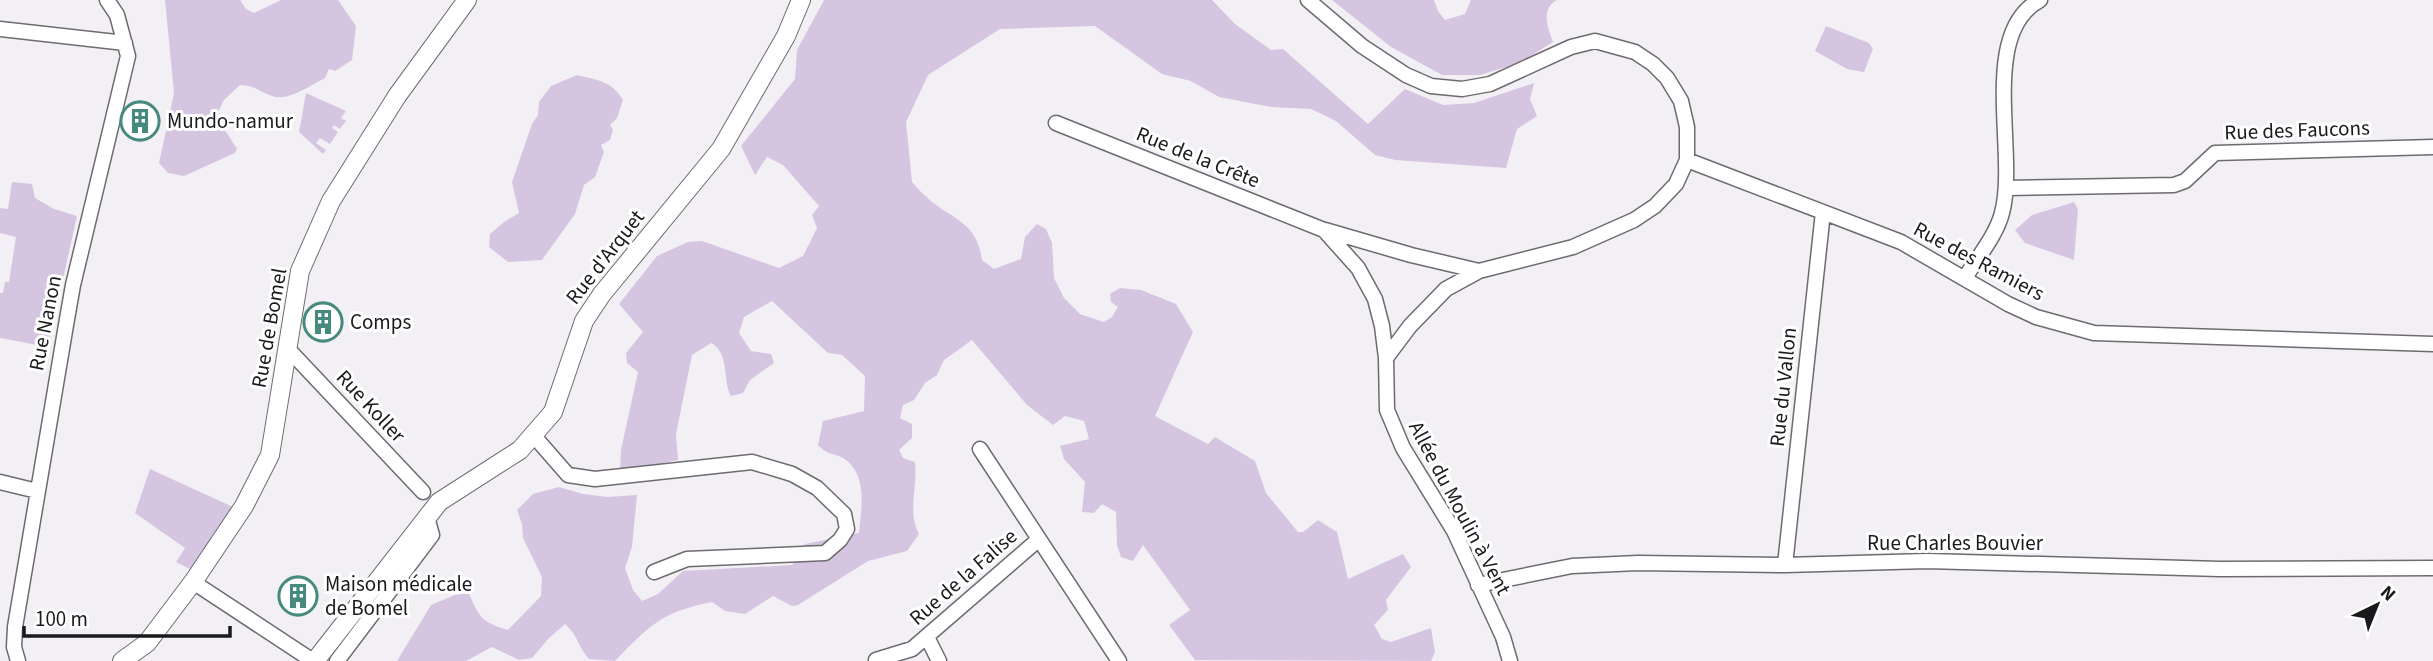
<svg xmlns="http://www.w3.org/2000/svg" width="2433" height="661" font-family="'Source Sans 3',sans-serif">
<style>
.green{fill:#d5c5e1}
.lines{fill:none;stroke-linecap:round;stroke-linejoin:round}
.minor-casing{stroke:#6d6b6f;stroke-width:17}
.tertiary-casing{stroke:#6d6b6f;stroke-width:20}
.minor{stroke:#fff;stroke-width:14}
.tertiary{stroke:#fff;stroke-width:18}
.labels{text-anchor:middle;stroke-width:6;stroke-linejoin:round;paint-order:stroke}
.poi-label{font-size:21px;fill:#1a191b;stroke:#fff;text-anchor:start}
.street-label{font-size:21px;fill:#1a191b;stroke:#fff}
</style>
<rect width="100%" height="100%" fill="#f3f0f5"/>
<!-- green -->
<path class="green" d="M165,0h75l6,9 8,4 27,-13h57l18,26 -4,34 -17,11 -6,-2 -4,9c-14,7 -37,24 -53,18 -14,-5 -15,-10 -32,-11l-16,15 -8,16 21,33 -2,4 -51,23 -16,-3 -9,-10 15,-70z
M824,0h388l23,24 36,26 12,-1 85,75 37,-35 38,16 31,-2 60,-20 -4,16 7,17 -20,13 -11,39 -111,-8 -20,-5 -39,-34 -25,-12 -40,-2 -52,-10 -28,-16 -29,-7 -67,-48 -95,3 -72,46 -22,47 6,60c6,7 13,14 20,20 25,19 45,22 50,58l12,9 27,-10 4,-22 12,-13 9,5 6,14 2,35 10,20 16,16 24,8 8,-5 6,-10 -7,-5 -1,-8 10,-6 21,2 35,14 17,28 -38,84 53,28 7,-7 40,24 11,32 32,39h5l15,-12 19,12 11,47 55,-25 8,13 -25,33 2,10 -14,15 8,14 9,3 40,-14 4,24 -4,9 -236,-1 -26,-35 21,-15 -47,-65 -10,16 -12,-4 -4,-12 -1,-33 -14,-8 -8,9 -12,-1 3,-30 -21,-23 -4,-13 29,-7 -5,-18 -19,-5 -12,9 -26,-20 -55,-65 -28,20 -7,15 -12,8 -11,17 -11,5 -3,13 12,6v14l-13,12 4,8 12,4c3,24 -8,50 4,72l-12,17 -39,10 -70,44 -6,1 -19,-10 -28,18 -20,-3 -13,-9c-51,10 -63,24 -97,59l-26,-2c-11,-12 -11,-24 -24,-35l-16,14 -17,20 -13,2 -27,-13 -26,14h-69l34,-56 24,-10 14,-2c10,25 13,29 39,37l33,-34 1,-19 -19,-39 -1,-14 -5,-14 16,-16 26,-7 24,7 24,3 30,-2 -5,52 -7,21 8,22 9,11 16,-7 25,-23 109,-6 13,-21 54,-11c2,-23 9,-56 -13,-73 -10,-8 -17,-3 -28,-15l5,-24 41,-10 1,-35 -23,-21 -14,-2 -56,-52 -28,16 -5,16 12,18 20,3 3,9 -24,17 -7,13 -12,3c-9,-16 -1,-43 -20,-53l-19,12 -16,79 2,26 -58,12 1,-22 17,-78 -11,-9 -1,-10 17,-21 -24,-28 38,-48 31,-14 14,-1 77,27 24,-12 14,-28 -5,-13 7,-9 -36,-41 -16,-8 -12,18 -14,-29 54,-67 2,-29z
M1332,0h102l4,11 7,9 20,-6 6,-14h86c-17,9 -9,28 -4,42l-34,21 -39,12h-38l-51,-28z
M1826,26l43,17 4,6 -9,23 -17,-3 -32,-18z
M577,75c20,5 35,6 46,25l-6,18 -7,7 3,5 -3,10 -9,5 3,7 -9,25 -11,8 -9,29 -33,46 -34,2 -19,-15 1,-13 14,-12 15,-9 -7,-31 20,-58 6,-9 1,-13 12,-16z
M306,93l40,18 -5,7 5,3 -6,8 -6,-4 -2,3 6,4 -8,12 -10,-6 -4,5 10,7 -3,4 -24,-22z
M12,182l20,2 3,14 19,11 23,7 -29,131 -48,-9v-45h3l2,-11h4l7,-45 -16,-4v-25l8,1z
M2074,202l4,7 -4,51 -49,-17 -10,-13 17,-15z
M150,469l83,38 -41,63 -16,-8 9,-14 -50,-35z"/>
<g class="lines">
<!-- minor casing -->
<g class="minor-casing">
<path id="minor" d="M1308,0l54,46 44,29 25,11 31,3 28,-5 81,-37 24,-6 40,11 18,12 14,14 14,23 6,26v33l-11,24 -21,22 -21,14 -61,27 -94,24 -33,18 -36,37 -24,32 1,52 16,38 51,83 49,106 7,24
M0,29l125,14
M1056,123l268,107 34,38 17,31 7,27 4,32
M1687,160l214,82 107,62 28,13 58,16 339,11
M2006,188l168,-3 11,-4 30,-28 218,-6
M1325,230l86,25 68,16
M1965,278c12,-20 31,-42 37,-65 16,-60 -24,-180 38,-213
M289,350l134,142
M534,436l34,39 27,4 157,-17 40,12 25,14 27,26 3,15 -7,11 -15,13 -138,6 -33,13
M980,449l139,212
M0,482l37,9
M1785,565l38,-353
M193,582l120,79
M1478,585l94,-19 66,-3 147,2 142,-4 293,8 213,-1
M927,637l12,24
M876,660l36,-11 127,-110
M18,661l-4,-14 1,-20 51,-302 7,-40 55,-229 -11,-41 -10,-15
M337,661l95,-126 -5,-18"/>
</g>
<!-- tertiary casing -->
<g class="tertiary-casing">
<path id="tertiary" d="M122,661l25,-18 46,-61 51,-76 26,-51 30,-184 31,-70 66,-105 70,-96
M315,661l124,-159 81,-52 33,-38 31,-91 18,-27 119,-145 65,-113 15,-36"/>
</g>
<!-- minor -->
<use href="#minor" class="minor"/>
<!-- tertiary -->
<use href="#tertiary" class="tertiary"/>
</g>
<!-- icons -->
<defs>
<g id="building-ring" transform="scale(2.0125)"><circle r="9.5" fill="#fff" stroke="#468a7e" stroke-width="1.5"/><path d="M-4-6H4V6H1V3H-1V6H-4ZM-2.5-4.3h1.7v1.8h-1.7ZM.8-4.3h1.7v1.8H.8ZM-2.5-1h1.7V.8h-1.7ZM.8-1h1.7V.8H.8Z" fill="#468a7e"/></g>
</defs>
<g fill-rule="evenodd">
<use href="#building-ring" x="140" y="121"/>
<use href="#building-ring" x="323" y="322"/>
<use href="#building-ring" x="298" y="596"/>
</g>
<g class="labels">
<!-- poi labels -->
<g class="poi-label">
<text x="167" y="128">Mundo-namur</text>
<text x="350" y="329">Comps</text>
<text x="325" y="591">Maison médicale<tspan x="325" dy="24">de Bomel</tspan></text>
</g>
<!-- street labels -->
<g class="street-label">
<text transform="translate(2297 130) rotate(-2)" y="7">Rue des Faucons</text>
<text transform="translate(1198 157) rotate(22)" y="7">Rue de la Crête</text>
<text transform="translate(605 257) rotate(-52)" y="7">Rue d'Arquet</text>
<text transform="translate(1979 261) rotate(28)" y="7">Rue des Ramiers</text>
<text transform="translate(45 323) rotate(-79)" y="7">Rue Nanon</text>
<text transform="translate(269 328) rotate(-80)" y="7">Rue de Bomel</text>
<text transform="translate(1783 387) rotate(-84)" y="7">Rue du Vallon</text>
<text transform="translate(371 406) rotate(47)" y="7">Rue Koller</text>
<text transform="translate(1460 508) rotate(62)" y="7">Allée du Moulin à Vent</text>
<text x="1955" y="550">Rue Charles Bouvier</text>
<text transform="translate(963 577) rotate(-41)" y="7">Rue de la Falise</text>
</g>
</g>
<!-- north arrow -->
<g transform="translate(2377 605) rotate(43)" stroke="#ffffff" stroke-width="5" paint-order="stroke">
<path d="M0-5L12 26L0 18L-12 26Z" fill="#1a191b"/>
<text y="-10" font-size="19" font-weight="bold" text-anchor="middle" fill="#1a191b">N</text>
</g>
<!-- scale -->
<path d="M24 626v10h206v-10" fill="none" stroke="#1a191b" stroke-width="3.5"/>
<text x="35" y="626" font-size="21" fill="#1a191b" stroke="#ffffff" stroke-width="5" paint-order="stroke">100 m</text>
</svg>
